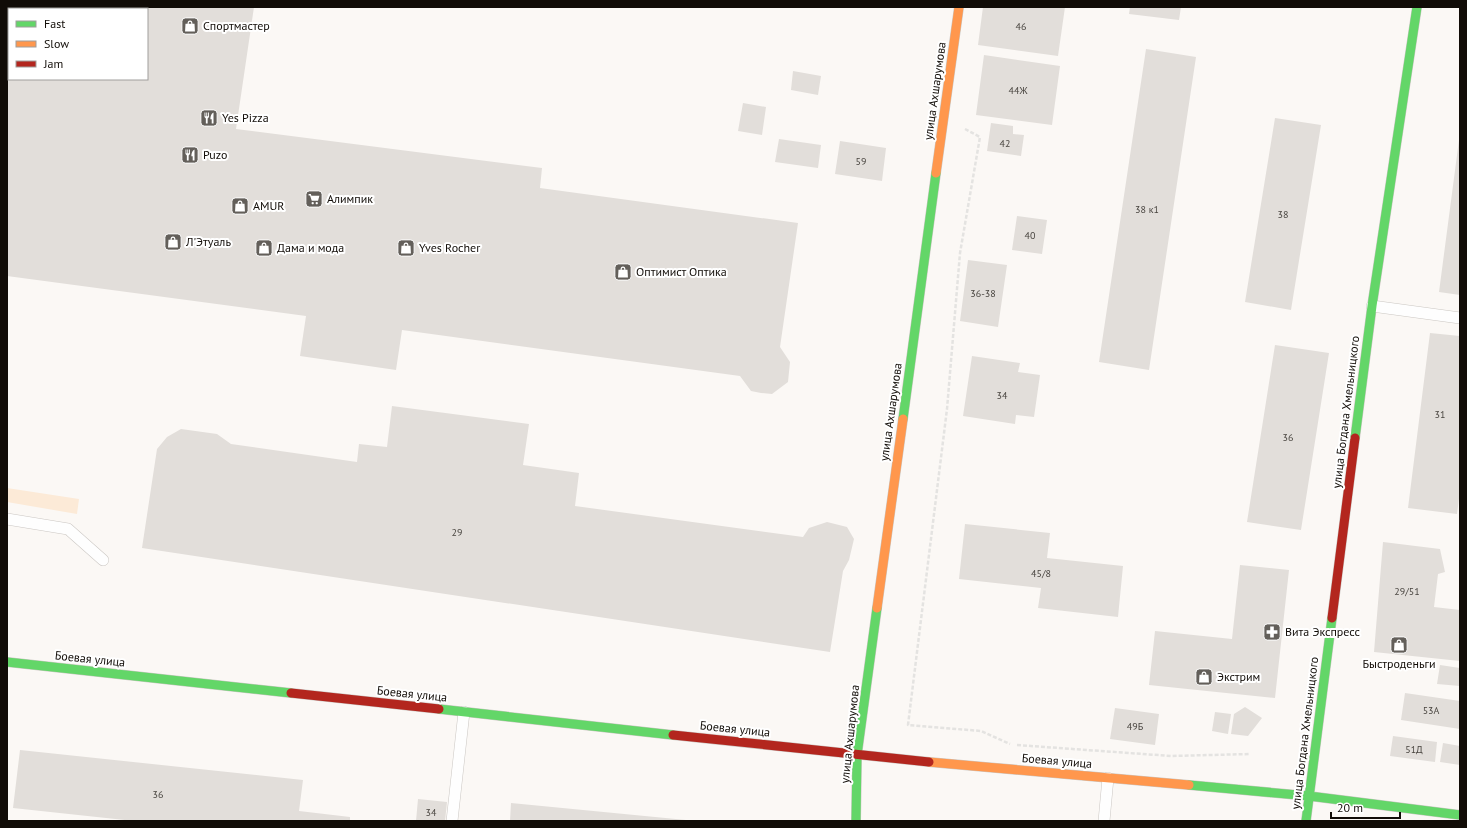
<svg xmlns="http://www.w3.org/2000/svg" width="1467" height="828" font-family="'PT Sans',sans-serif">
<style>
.green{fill:#fcead7}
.building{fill:#e2deda;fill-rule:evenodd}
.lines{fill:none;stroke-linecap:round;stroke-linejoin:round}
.lane-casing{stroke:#cbc7c3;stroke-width:12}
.fast-casing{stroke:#cbc7c3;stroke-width:10}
.slow-casing{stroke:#cbc7c3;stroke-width:10}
.jam-casing{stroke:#cbc7c3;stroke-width:10}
.path{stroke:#e4e3e1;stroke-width:2.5;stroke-dasharray:4 2;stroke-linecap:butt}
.lane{stroke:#fefefe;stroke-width:11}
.fast{stroke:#63d668;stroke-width:9}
.slow{stroke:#ff974d;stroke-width:9}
.jam{stroke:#b3261e;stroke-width:9}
.labels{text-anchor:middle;stroke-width:4;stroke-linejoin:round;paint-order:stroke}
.number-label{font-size:10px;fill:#48443f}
.poi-label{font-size:12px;fill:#110c07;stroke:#fff;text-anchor:start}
.street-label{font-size:12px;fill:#110c07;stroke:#fff}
</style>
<rect width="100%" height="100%" fill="#fbf8f5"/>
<!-- green -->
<path class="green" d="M7,488l72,11 -2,15 -70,-12z"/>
<!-- building -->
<path class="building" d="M7,7h247l-18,122 306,39 -2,20 258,35 -18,124 10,15 -2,20 -16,12 -11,-1 -10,-2 -11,-15 -338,-46 -6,40 -96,-14 6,-40 -299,-40zM9,9h138v70h-138z
M983,7h82l-7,49 -80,-11z
M1130,7h51l-2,13 -50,-6z
M1146,49l50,8 -47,313 -50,-8z
M984,55l76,11 -8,59 -76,-10z
M793,71l28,5 -3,19 -27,-5z
M743,103l23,4 -4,28 -24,-4z
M1275,118l46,7 -30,185 -46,-8z
M991,123l22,3v8l11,1 -3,21 -34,-5z
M779,139l42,6 -3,23 -43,-6z
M1459,140l1,1v154l-21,-3z
M840,141l46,7 -4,33 -47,-7z
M1017,216l30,4 -5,34 -30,-4z
M968,260l39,5 -9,62 -38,-6z
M1430,333l30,3v155l-3,23 -49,-6z
M1275,345l54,8 -28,177 -54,-8z
M972,356l48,7 -2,9 22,3 -6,42 -18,-2 -1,9 -52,-8z
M392,406l137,18 -6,41 56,8 -4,33 228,31 6,-9 18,-6 20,5 7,12 -5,21 -6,11 -13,81 -688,-104 15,-99 10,-12 14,-8 36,5 14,10 126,18 2,-18 28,3z
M965,524l85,9 -3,25 76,8 -5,51 -80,-9 3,-20 -82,-9z
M1383,542l57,7 5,23 -7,2 -4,33 26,3v51l-86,-9z
M1240,565l49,5 -14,128 -126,-13 6,-54 77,8z
M1440,665l20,3v18l-23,-2z
M1405,693l55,8v28l-59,-9z
M1245,707l17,11 -14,18 -17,-2 3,-20z
M1115,708l44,6 -4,31 -45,-6z
M1215,712l16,2 -3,20 -16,-3z
M1393,736l44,6 -2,20 -45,-6z
M1443,743l17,3v19l-20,-3z
M20,750l283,30 -4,31 51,6v4h-216l-121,-13z
M418,799l29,3 -2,19h-29z
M511,803l175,17v1h-176z"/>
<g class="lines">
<!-- lane casing -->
<g class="lane-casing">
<path id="lane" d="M1372,306l88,12
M7,519l61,10 35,31
M452,821l12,-109
M1104,821l4,-43"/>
</g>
<!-- fast casing -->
<g class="fast-casing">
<path id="fast" d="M903,419l33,-246
M1355,438l17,-132 45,-299
M7,662l284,31
M439,709l234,26
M1189,785l120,11 151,19
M856,821l1,-66 20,-147
M1306,821l26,-203"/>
</g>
<!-- slow casing -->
<g class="slow-casing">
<path id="slow" d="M936,173l23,-166
M877,608l26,-189
M929,762l260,23"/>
</g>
<!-- jam casing -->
<g class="jam-casing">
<path id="jam" d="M1332,618l23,-180
M291,693l148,16
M673,735l256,27"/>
</g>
<!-- path -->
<path class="path" d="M965,129l15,8 -20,116 -13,156 -39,316 73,6 29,13
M1017,745l154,11 79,-2"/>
<!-- lane -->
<use href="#lane" class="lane"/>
<!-- fast -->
<use href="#fast" class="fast"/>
<!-- slow -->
<use href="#slow" class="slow"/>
<!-- jam -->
<use href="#jam" class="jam"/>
</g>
<!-- icons -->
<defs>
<g id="shop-square" transform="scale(0.9)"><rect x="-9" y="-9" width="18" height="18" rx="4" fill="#635f5a" stroke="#fff"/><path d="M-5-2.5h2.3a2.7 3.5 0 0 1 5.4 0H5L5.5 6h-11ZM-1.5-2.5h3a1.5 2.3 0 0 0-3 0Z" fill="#fff"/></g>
<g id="restaurant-square" transform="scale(0.9)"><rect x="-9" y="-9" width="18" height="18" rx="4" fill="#635f5a" stroke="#fff"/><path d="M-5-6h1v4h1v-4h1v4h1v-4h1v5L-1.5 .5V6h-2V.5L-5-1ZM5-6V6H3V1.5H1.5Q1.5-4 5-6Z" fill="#fff"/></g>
<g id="supermarket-square" transform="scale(0.9)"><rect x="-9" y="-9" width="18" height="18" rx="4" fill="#635f5a" stroke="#fff"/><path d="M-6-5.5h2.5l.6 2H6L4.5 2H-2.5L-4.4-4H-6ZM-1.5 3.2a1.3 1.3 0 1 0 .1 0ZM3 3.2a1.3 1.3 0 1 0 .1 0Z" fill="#fff"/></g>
<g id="pharmacy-square" transform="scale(0.9)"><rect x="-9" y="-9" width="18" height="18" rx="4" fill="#635f5a" stroke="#fff"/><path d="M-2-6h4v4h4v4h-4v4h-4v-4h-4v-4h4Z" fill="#fff"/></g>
</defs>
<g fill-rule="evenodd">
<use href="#shop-square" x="190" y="26"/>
<use href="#restaurant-square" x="209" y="118"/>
<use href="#restaurant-square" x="190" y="155"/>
<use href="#supermarket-square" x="314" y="199"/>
<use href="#shop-square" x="240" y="206"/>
<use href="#shop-square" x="173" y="242"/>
<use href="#shop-square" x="264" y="248"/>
<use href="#shop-square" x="406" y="248"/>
<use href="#shop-square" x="623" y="272"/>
<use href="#pharmacy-square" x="1272" y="632"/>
<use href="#shop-square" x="1399" y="645"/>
<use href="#shop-square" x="1204" y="677"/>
</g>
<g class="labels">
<!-- number labels -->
<g class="number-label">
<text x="1021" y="30">46</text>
<text x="1018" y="94">44Ж</text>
<text x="1005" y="147">42</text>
<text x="861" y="165">59</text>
<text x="1147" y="213">38 к1</text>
<text x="1283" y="218">38</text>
<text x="1030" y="239">40</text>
<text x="983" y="297">36-38</text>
<text x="1002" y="399">34</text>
<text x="1440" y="418">31</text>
<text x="1288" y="441">36</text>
<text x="457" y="536">29</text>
<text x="1041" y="577">45/8</text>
<text x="1407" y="595">29/51</text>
<text x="1431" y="714">53А</text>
<text x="1135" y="730">49Б</text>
<text x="1414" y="753">51Д</text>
<text x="158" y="798">36</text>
<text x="431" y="816">34</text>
</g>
<!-- poi labels -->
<g class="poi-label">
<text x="203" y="30">Спортмастер</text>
<text x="222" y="122">Yes Pizza</text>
<text x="203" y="159">Puzo</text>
<text x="327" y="203">Алимпик</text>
<text x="253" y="210">AMUR</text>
<text x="186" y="246">Л'Этуаль</text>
<text x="277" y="252">Дама и мода</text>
<text x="419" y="252">Yves Rocher</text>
<text x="636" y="276">Оптимист Оптика</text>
<text x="1285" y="636">Вита Экспресс</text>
<text x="1399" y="668" text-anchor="middle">Быстроденьги</text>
<text x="1217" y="681">Экстрим</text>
</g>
<!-- street labels -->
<g class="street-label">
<text transform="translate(935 91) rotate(-82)" y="4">улица Ахшарумова</text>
<text transform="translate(891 412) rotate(-82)" y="4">улица Ахшарумова</text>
<text transform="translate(1346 412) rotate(-83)" y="4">улица Богдана Хмельницкого</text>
<text transform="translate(90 659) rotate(6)" y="4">Боевая улица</text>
<text transform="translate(412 694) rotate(6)" y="4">Боевая улица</text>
<text transform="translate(735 729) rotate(6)" y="4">Боевая улица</text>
<text transform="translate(1305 733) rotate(-83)" y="4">улица Богдана Хмельницкого</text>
<text transform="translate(850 734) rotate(-84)" y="4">улица Ахшарумова</text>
<text transform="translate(1057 761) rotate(5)" y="4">Боевая улица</text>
</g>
</g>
<!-- border -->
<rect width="1467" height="828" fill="none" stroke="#110c07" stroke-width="16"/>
<!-- legend -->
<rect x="8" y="8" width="140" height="72" fill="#ffffff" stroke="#a09e9c"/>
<rect x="16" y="21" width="20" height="6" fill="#63d668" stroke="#a09e9c"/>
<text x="44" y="28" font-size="12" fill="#110c07">Fast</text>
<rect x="16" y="41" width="20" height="6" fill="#ff974d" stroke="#a09e9c"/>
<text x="44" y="48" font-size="12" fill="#110c07">Slow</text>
<rect x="16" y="61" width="20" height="6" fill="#b3261e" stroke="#a09e9c"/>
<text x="44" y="68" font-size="12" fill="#110c07">Jam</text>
<!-- scale -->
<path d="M1331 812v6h69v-6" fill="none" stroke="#110c07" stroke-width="2"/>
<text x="1337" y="812" font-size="12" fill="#110c07" stroke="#ffffff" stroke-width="3" paint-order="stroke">20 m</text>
</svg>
